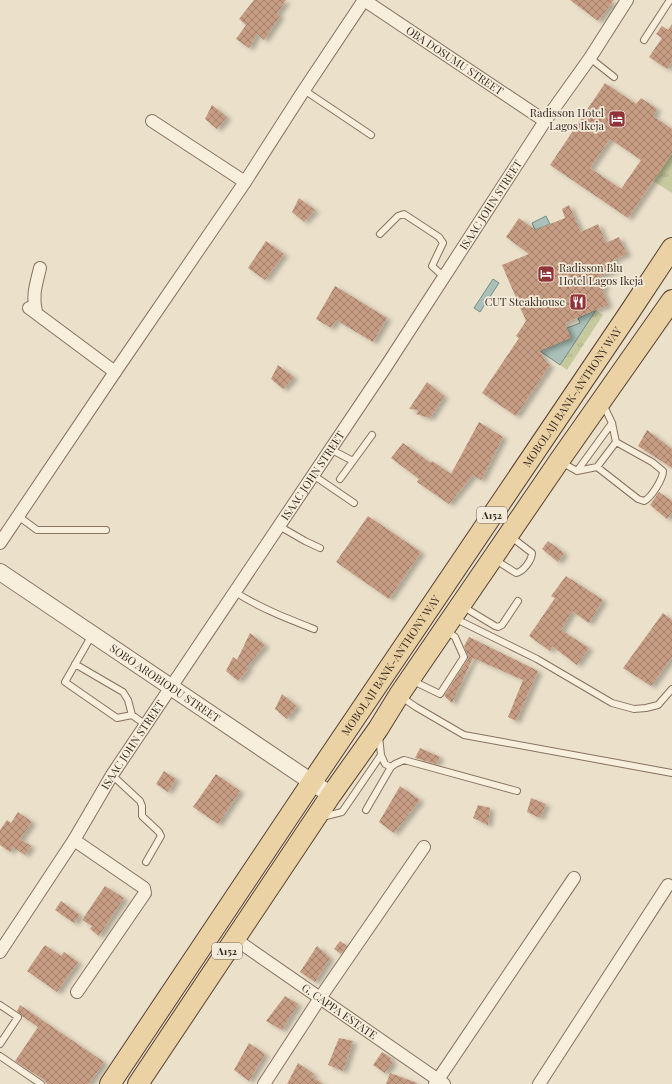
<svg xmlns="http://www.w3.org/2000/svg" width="672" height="1084" font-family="'Playfair Display',serif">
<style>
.grass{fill:url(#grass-tufts)}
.water{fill:#aac0b9;stroke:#718e86}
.building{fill:url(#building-cross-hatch);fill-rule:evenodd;filter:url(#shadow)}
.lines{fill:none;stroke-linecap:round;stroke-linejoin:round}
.service-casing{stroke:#87725f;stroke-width:8}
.minor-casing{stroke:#87725f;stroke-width:14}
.tertiary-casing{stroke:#87725f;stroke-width:18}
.primary-casing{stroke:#554133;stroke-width:22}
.service{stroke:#f7eedc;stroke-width:6}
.minor{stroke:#f7eedc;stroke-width:12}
.tertiary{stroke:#f7eedc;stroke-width:16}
.primary{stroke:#ebd2a5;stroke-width:20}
.labels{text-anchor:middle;stroke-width:3.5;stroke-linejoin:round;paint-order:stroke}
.shield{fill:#f3ead9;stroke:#706559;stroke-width:1}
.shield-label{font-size:10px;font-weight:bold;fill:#382c22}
.street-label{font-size:11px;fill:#382c22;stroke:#f3ead9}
.poi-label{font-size:11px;fill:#382c22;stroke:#f3ead9;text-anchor:end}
</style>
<defs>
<pattern id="grass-tufts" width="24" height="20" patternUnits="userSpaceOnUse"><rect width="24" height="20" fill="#c6c99e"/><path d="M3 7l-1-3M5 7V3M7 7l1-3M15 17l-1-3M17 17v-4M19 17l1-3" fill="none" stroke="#abad88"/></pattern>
<pattern id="building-cross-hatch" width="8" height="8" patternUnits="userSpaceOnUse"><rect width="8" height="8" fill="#c69c83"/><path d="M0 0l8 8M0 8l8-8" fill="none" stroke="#a27f6b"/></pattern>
<filter id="shadow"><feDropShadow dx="4.5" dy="2.5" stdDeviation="2" flood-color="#0004"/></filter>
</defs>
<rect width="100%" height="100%" fill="#ebe0ca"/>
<!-- grass -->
<path class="grass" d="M672,153v40l-19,-12z
M596,310l7,5 -36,55 -7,-5z"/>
<!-- water -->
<path class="water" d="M546,216l4,8 -15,6 -3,-7z
M493,279l6,4 -19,29 -6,-4z
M596,310l-36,55 -20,-14 31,-13 -4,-10 13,-5 -2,-5z"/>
<!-- building -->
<path class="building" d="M254,0h32l-9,14 3,2 -16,24 -7,-6 -8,14 -13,-9 10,-14 -7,-6z
M570,0h44l-16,21z
M672,24v38l-5,7 -18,-12 13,-19 -6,-4 6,-8 6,4z
M605,83l31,21 5,-6 16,11 -4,7 19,13v24l-44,65 -78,-53zM610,139l31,21 -20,29 -31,-21z
M212,105l15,12 -10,12 -12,-10z
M299,198l16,12 -11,12 -12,-10z
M569,205l12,27 17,-8 8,19 13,-6 8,17 -14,6 4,9 -17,7 5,12 -3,1 6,16 -43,18 6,15 -31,13 6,11 4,3 -34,51 -34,-23 37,-55 -3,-2 10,-15 -24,-56 27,-11 -23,-17 13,-19 16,12 30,-12 -3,-9z
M266,241l18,13 -19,26 -17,-12z
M335,286l52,32 -14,24 -37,-22 -5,8 -15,-9z
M278,365l16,12 -11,12 -12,-10z
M427,382l17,14 -14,22 -14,-4 3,-4 -10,-1z
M479,422l24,15 -22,43 -8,-5 -24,29 -32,-22 2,-3 -28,-21 12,-15 28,20 1,-2 19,13z
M647,430l25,19v19l-34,-22z
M659,492l13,9v11l-5,7 -17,-14z
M368,516l53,36 -32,47 -53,-37z
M548,541l16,12 -6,9 -16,-13z
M566,576l37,24 -14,23 -17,-12 -11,19 28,18 -12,17 -25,-19 -2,5 -21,-15 26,-38 -4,-2z
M663,613l9,7v37l-21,29 -28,-18z
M250,633l15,12 -19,23h3l-11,13 -12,-10 7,-14 4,3z
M469,637l69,34 -22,50 -8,-4 15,-37 -50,-22 -21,45 -8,-7 24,-37v-3l-4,-10z
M282,694l15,12 -10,13 -12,-10z
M420,748l20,9 -4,7 -21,-6z
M164,771l12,8 -8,13 -12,-8z
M216,774l24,17 -22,33 -25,-17z
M400,786l20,14 -26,33 -15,-11z
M531,798l15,6 -6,14 -13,-6z
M478,805l12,3 -2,17 -15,-7z
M18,812l14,10 -12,17 11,7 -6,9 -12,-8 -3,5 -10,-7v-15l7,-10 4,3z
M105,886l19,12 -25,38 -9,-7 2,-3 -10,-6z
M61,901l19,14 -6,8 -19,-13z
M340,941l7,5 -6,8 -7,-5z
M45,945l16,11 3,-4 14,10 -21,30 -30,-21z
M317,946l13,12 -15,24 -15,-10z
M285,996l13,8 -16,26 -16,-9z
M20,1005l84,57 -15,22h-42l-3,-4 -29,-19 23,-34 -16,-11 -5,-5z
M339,1038l14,3 -10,30 -15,-6z
M249,1043l16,11 -16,27 -15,-11z
M382,1052l9,6 -1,2 3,2 -8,11 -12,-8z
M298,1063l16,11 -2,3 11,7h-36z
M390,1073l27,10v1h-31z"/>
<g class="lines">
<!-- service casing -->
<g class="service-casing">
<path id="service" d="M644,40l26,-40
M590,58l24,19
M304,90l67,45
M380,234l18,-18 6,-2 35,23 4,6 -11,23 12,11
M330,449l23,12
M561,462l16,9 20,-4 19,-25 -4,-19 -9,-19
M597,467l41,32 6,2c7,-3 19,-22 19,-30l-11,-9 -36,-20
M577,471l35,-48
M313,475l41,28
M340,479l32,-44
M18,516l19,14h69
M279,526l26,15 15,7
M494,559l22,14c7,-1 16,-13 16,-20l-22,-17
M235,592c25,16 51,26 79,37
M462,606l33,20 3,1 4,-2 16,-24
M454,618l83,41 75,44 22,6 12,-1 12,-3 14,-16
M92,635l-27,47 52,36 15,-3
M75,664l48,28 5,8 4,15 14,10
M411,680l29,14 24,-37 -9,-20 -8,-6
M400,696l16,11 48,28 208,38
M391,767l4,-3 9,-4 113,31
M112,775l28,26 2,5v10l17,16 2,4 -15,26
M366,810l25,-43 -6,-3 -4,-9
M322,817l20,-5 39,-57 -2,-19
M0,1005l18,12 -18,27
M0,1056l41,28"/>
</g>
<!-- minor casing -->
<g class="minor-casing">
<g id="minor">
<path id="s1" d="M364,0l181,121"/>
<path d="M152,121l93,61"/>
<path d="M29,308l86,64"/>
<path d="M36,312c-4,-17 0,-27 4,-44"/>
<path d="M0,543l115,-171 130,-190 59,-92 60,-90"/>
<path d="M74,840l70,48 1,5 -68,99"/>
<path id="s2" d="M235,939l209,145"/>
<path id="s3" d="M0,952l74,-112 38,-65 273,-407 160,-247 45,-63 37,-58"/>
<path d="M264,1084l56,-86 104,-151"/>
<path d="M435,1084l139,-206"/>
<path d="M539,1084l129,-199"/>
</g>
</g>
<!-- tertiary casing -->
<g class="tertiary-casing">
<g id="tertiary">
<path id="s4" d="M0,572l331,223"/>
</g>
</g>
<!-- primary casing -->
<g class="primary-casing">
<g id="primary">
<path id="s5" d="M110,1084l202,-302 319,-472 41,-62"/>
<path d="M138,1084l193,-289 47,-66 21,-34 160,-234 113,-161"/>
</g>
</g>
<!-- service -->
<use href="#service" class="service"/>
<!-- minor -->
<use href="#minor" class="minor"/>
<!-- tertiary -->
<use href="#tertiary" class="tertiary"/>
<!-- primary -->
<use href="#primary" class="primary"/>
</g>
<!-- icons -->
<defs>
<g id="hotel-square" transform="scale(0.9)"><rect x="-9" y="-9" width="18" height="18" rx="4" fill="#913439" stroke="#f3ead9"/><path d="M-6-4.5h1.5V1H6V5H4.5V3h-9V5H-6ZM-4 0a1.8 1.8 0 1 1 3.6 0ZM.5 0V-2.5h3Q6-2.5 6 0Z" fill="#fff"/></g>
<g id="restaurant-square" transform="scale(0.9)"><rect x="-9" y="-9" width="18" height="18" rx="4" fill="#913439" stroke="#f3ead9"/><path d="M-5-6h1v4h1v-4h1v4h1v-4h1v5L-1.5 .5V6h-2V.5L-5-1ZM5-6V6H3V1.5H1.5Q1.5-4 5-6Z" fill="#fff"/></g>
</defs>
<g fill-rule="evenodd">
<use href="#hotel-square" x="617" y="119"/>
<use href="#hotel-square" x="546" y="274"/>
<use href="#restaurant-square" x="578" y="302"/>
</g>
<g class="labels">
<!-- shield labels -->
<g class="shield">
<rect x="477" y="507" width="30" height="16" rx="3"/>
<rect x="212" y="943" width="30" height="16" rx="3"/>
</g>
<g class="shield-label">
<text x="492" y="519">A152</text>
<text x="227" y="955">A152</text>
</g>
<!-- street labels -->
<g class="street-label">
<text dy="4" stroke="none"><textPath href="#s1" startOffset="109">OBA DOSUMU STREET</textPath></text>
<text dy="4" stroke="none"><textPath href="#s3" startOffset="894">ISAAC JOHN STREET</textPath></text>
<text dy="4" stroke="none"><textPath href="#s5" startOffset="828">MOBOLAJI BANK-ANTHONY WAY</textPath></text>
<text dy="4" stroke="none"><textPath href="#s3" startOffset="570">ISAAC JOHN STREET</textPath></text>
<text dy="4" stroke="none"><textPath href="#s5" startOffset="504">MOBOLAJI BANK-ANTHONY WAY</textPath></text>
<text dy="4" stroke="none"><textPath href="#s4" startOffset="199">SOBO AROBIODU STREET</textPath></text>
<text dy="4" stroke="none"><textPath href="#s3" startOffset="246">ISAAC JOHN STREET</textPath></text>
<text dy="4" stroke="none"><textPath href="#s2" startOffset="127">G. CAPPA ESTATE</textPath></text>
</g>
<!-- poi labels -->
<g class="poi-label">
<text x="604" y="117">Radisson Hotel<tspan x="604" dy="13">Lagos Ikeja</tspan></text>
<text x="559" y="272" text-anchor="start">Radisson Blu<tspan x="559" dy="13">Hotel Lagos Ikeja</tspan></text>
<text x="565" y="306">CUT Steakhouse</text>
</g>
</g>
</svg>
